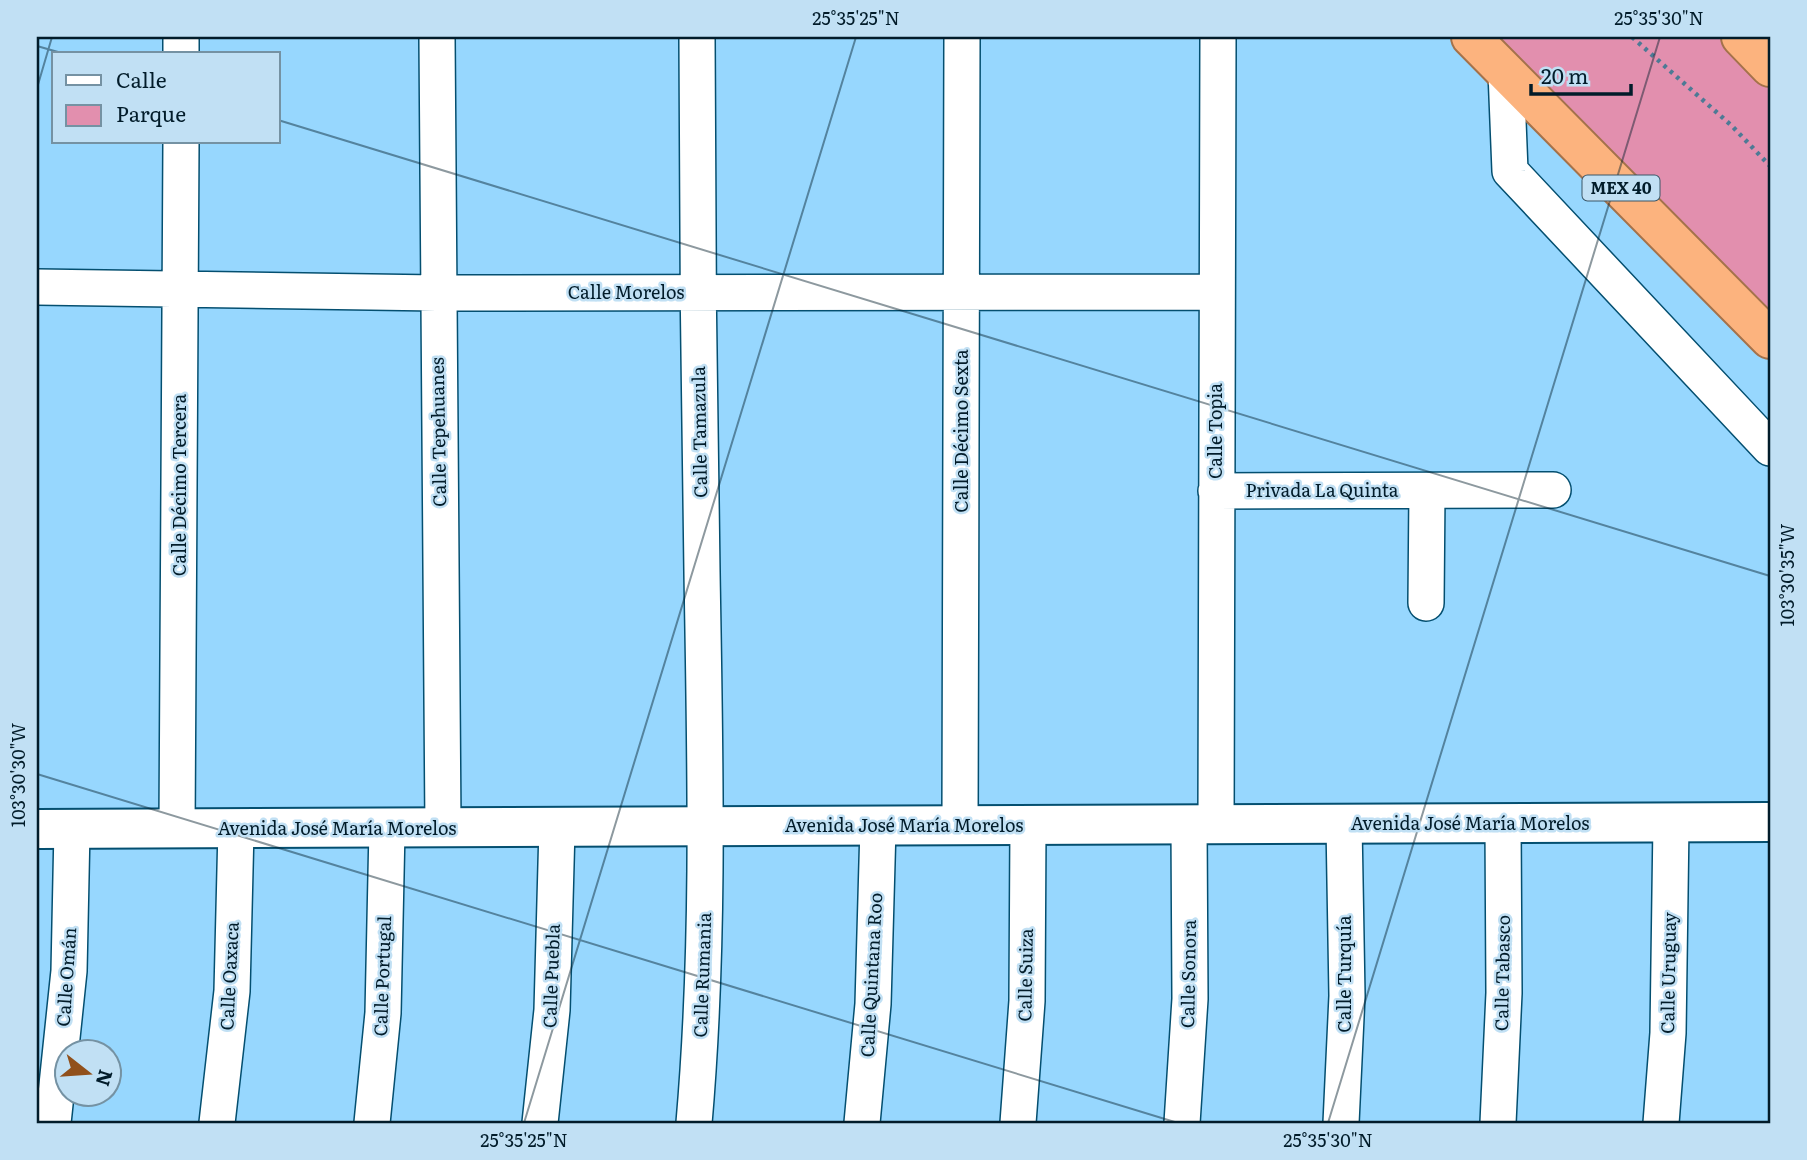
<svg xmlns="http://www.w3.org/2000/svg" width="1807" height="1160" font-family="Literata,serif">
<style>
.green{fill:#e28fae}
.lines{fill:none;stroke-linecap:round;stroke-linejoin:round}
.minor-casing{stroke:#044f70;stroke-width:38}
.tertiary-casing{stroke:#044f70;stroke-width:42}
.trunk-casing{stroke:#a4724b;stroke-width:42}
.path{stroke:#4d7a95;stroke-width:4.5;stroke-dasharray:3.5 5;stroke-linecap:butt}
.minor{stroke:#fff;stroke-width:35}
.tertiary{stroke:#fff;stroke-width:38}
.trunk{stroke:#fcb37e;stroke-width:38}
.ticks{fill:none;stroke:#021c2a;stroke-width:2;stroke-opacity:0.45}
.labels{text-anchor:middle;stroke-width:5;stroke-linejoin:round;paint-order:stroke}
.shield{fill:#c1e0f4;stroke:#3b5767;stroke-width:2}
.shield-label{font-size:16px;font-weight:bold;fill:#021c2a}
.street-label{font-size:18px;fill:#021c2a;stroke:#c1e0f4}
.neatline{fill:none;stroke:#021c2a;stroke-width:2.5}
.ticks-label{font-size:18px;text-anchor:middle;fill:#021c2a}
</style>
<rect width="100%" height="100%" fill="#97d7fe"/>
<!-- green -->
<path class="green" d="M1477,37h255l38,38v256z"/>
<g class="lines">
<!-- minor casing -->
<g class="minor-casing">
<path id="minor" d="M181,37v17
M437,37l6,791
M1506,72l4,99 260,277
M37,287l400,6 778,-1
M1216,491l337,-1
M1426,603l1,-112
M1216,825l2,-788
M960,826l2,-789
M177,829l4,-687
M53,1123l16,-152 3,-142
M217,1123l15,-132 4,-162
M372,1123l11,-110 4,-184
M540,1123l12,-113 5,-182
M694,1123c16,-183 11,-367 8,-551 -3,-178 -5,-357 -5,-535
M862,1123l11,-119 5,-177
M1018,1123l9,-122 1,-175
M1182,1123l8,-124 -1,-174
M1341,1123l6,-127 -3,-172
M1498,1123l6,-130 -1,-169
M1661,1123l7,-90 3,-210"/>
</g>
<!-- tertiary casing -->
<g class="tertiary-casing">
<path id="tertiary" d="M37,829l1733,-7"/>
</g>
<!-- trunk casing -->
<g class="trunk-casing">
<path id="trunk" d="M1471,37l299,302
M1741,37l29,30"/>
</g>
<!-- path -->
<path class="path" d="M1632,37l100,89 38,40"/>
<!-- minor -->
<use href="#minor" class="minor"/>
<!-- tertiary -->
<use href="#tertiary" class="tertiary"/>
<!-- trunk -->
<use href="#trunk" class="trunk"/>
</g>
<!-- ticks -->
<path class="ticks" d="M37,46l28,8M37,88l15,-51M278,120l1492,456M37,774l1141,349M524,1123l332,-1086M1328,1123l332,-1086"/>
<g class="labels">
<!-- shield labels -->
<rect class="shield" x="1582.5" y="175.5" width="77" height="25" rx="5"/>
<g class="shield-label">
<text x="1621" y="194">MEX 40</text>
</g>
<!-- street labels -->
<g class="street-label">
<text x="626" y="299">Calle Morelos</text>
<text transform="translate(962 431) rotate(-90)" y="6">Calle Décimo Sexta</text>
<text transform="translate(1216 431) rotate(-90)" y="6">Calle Topia</text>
<text transform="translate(439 432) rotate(-91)" y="6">Calle Tepehuanes</text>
<text transform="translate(700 432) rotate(-91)" y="6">Calle Tamazula</text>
<text transform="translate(180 485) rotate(-90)" y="6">Calle Décimo Tercera</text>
<text x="1322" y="497">Privada La Quinta</text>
<text x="1470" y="830">Avenida José María Morelos</text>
<text x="904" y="832">Avenida José María Morelos</text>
<text x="337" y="835">Avenida José María Morelos</text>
<text transform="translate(1503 973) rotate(-89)" y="6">Calle Tabasco</text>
<text transform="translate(1669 973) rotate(-89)" y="6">Calle Uruguay</text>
<text transform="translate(1189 974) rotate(-89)" y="6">Calle Sonora</text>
<text transform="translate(1345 974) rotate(-90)" y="6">Calle Turquía</text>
<text transform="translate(703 975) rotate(-88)" y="6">Calle Rumania</text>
<text transform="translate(872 975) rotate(-87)" y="6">Calle Quintana Roo</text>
<text transform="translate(1026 975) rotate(-89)" y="6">Calle Suiza</text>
<text transform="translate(230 976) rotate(-87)" y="6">Calle Oaxaca</text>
<text transform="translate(383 976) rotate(-88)" y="6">Calle Portugal</text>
<text transform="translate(552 976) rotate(-88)" y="6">Calle Puebla</text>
<text transform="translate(67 977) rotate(-86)" y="6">Calle Omán</text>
</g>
</g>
<!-- border -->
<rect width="1807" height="1160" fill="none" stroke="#c1e0f4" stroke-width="77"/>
<!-- legend -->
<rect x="52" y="52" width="228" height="91" fill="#c1e0f4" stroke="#7592a3" stroke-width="2"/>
<rect x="66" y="75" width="35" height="10" fill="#ffffff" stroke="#7592a3" stroke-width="2"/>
<text x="116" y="88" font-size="21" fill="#021c2a">Calle</text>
<rect x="66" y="105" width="35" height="21" fill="#e28fae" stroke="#7592a3" stroke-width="2"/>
<text x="116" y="122" font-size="21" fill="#021c2a">Parque</text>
<!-- north arrow -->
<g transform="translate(88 1073) rotate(107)"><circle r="33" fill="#c1e0f4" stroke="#7592a3" stroke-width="2"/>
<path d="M0-5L12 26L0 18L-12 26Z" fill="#91501b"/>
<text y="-10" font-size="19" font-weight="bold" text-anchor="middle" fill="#021c2a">N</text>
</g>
<!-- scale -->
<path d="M1531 84v10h100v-10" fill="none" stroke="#021c2a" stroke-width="3.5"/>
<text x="1541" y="84" font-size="21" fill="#021c2a" stroke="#c1e0f4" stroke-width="5" paint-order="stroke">20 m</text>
<rect x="38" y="38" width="1731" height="1084" class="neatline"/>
<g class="ticks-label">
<text x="856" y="25">25°35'25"N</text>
<text x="1659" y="25">25°35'30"N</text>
<text transform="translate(1788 575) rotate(-90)" y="6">103°30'35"W</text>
<text transform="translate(19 775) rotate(-90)" y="6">103°30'30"W</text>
<text x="524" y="1147">25°35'25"N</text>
<text x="1328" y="1147">25°35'30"N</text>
</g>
</svg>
